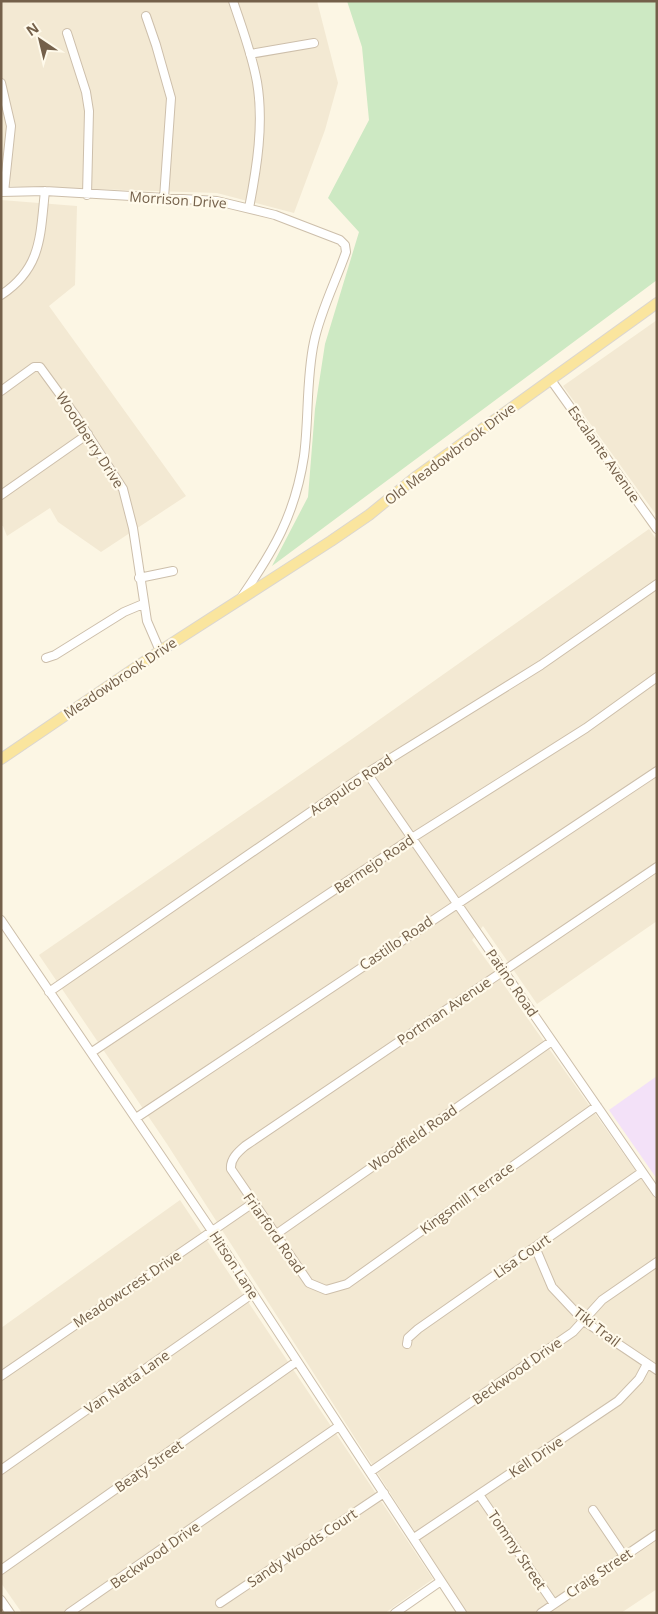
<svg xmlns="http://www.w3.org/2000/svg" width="658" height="1614" font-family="'Open Sans',sans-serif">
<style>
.residential{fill:#f3e9d3}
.education{fill:#f3e1f8}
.green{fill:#cde9c3}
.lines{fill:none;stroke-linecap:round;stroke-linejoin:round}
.minor-casing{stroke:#cdbfab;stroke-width:10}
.major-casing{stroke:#dbd6d0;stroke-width:12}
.minor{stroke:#fff;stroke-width:8}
.major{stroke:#fae59e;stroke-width:10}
.labels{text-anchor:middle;stroke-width:4.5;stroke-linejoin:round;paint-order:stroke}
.street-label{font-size:14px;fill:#74604a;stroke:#fffaeb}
</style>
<rect width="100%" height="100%" fill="#fcf6e4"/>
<!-- residential -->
<path class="residential" d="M1,1h316l21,82 -13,47 -31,83 -77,-20 -216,-7z
M1,200l76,6 -2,79 -26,21 137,190 -85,56 -43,-30 -8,-14 -43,28 -4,-10h-2z
M657,320v196l-94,-130z
M649,529l8,11v381l-120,83 -54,-78 -11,14 185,261v388l-36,24h-154l-300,-469 -128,-189 313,-216z
M180,1200l253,379 -48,34h-363l-21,-30v-255z"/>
<!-- education -->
<path class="education" d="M657,1076v103l-48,-69z"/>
<!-- green -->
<path class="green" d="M347,1h310v279l-385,286 36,-69 7,-88 10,-65 34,-112 -31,-34 41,-78 -7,-73z"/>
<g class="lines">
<!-- minor casing -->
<g class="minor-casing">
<path id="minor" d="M233,1c9,27 19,53 24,81 7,41 0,85 -8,126
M146,16l10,29 15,53 -7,100
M67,33l19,59 3,19 -2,84
M250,54l64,-11
M1,83l10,43 -7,66
M1,192l44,-1 172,10 58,14 65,25 5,5 1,7c-10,29 -26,60 -32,90 -8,37 -5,76 -10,114 -9,59 -30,94 -63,142
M1,295c41,-27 39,-59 44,-104
M551,380l106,149
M1,391l33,-24h6l35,48 48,74 10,39 14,93 13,30
M1,495l87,-61
M139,578l34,-7
M46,658l9,-3 69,-43 19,-8
M367,773l290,420
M1,920l211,311 250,382
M49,992l318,-219 174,-108 116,-81
M92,1052l320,-214 174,-110 71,-51
M597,1106l-250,178 -21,6 -17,-7 -78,-114c-1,-10 7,-17 14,-23l412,-279
M136,1118l521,-347
M275,1235l277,-194
M535,1247l17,40 32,34 73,49
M407,1344l1,-6 10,-9 224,-157
M1,1376l252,-173
M1,1470l251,-176
M370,1472l203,-140 29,-32 55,-38
M480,1496l74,108
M593,1510l31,46
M414,1538l204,-137 21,-22 8,-15
M1,1570l295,-208
M1,1600l9,13
M220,1603l164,-110
M69,1613l270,-187
M395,1613l46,-32
M541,1613l116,-79"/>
</g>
<!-- major casing -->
<g class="major-casing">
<path id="major" d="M1,759l159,-108 171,-110 38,-26 48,-39 240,-173"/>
</g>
<!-- minor -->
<use href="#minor" class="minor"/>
<!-- major -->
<use href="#major" class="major"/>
</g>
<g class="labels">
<!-- street labels -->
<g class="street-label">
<text transform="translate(178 200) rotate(4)" y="5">Morrison Drive</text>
<text transform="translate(90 440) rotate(57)" y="5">Woodberry Drive</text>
<text transform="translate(450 454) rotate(-37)" y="5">Old Meadowbrook Drive</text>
<text transform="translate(604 454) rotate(55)" y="5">Escalante Avenue</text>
<text transform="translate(120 678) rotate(-34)" y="5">Meadowbrook Drive</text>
<text transform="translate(351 785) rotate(-34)" y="5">Acapulco Road</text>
<text transform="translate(374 864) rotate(-34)" y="5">Bermejo Road</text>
<text transform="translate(396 943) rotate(-34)" y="5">Castillo Road</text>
<text transform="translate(512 983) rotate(55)" y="5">Patino Road</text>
<text transform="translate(444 1011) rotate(-34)" y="5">Portman Avenue</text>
<text transform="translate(413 1138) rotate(-35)" y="5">Woodfield Road</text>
<text transform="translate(467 1198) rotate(-36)" y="5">Kingsmill Terrace</text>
<text transform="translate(274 1233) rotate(55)" y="5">Friarford Road</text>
<text transform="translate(522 1256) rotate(-35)" y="5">Lisa Court</text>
<text transform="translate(234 1265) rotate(57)" y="5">Hitson Lane</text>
<text transform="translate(127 1289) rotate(-34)" y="5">Meadowcrest Drive</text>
<text transform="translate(597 1327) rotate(38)" y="5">Tiki Trail</text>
<text transform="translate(517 1371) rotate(-35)" y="5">Beckwood Drive</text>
<text transform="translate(127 1382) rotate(-35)" y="5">Van Natta Lane</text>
<text transform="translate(536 1457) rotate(-34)" y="5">Kell Drive</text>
<text transform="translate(149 1466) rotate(-35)" y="5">Beaty Street</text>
<text transform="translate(302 1548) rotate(-34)" y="5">Sandy Woods Court</text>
<text transform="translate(517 1550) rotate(56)" y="5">Tommy Street</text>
<text transform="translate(155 1555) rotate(-35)" y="5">Beckwood Drive</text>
<text transform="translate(599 1573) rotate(-34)" y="5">Craig Street</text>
</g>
</g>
<!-- border -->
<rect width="658" height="1614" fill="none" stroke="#74604a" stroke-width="5"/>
<!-- north arrow -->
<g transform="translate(40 40) rotate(325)" stroke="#fffaeb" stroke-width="4" paint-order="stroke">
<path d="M0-4L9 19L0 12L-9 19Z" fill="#74604a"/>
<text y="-8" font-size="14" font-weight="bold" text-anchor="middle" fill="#74604a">N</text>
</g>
</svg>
